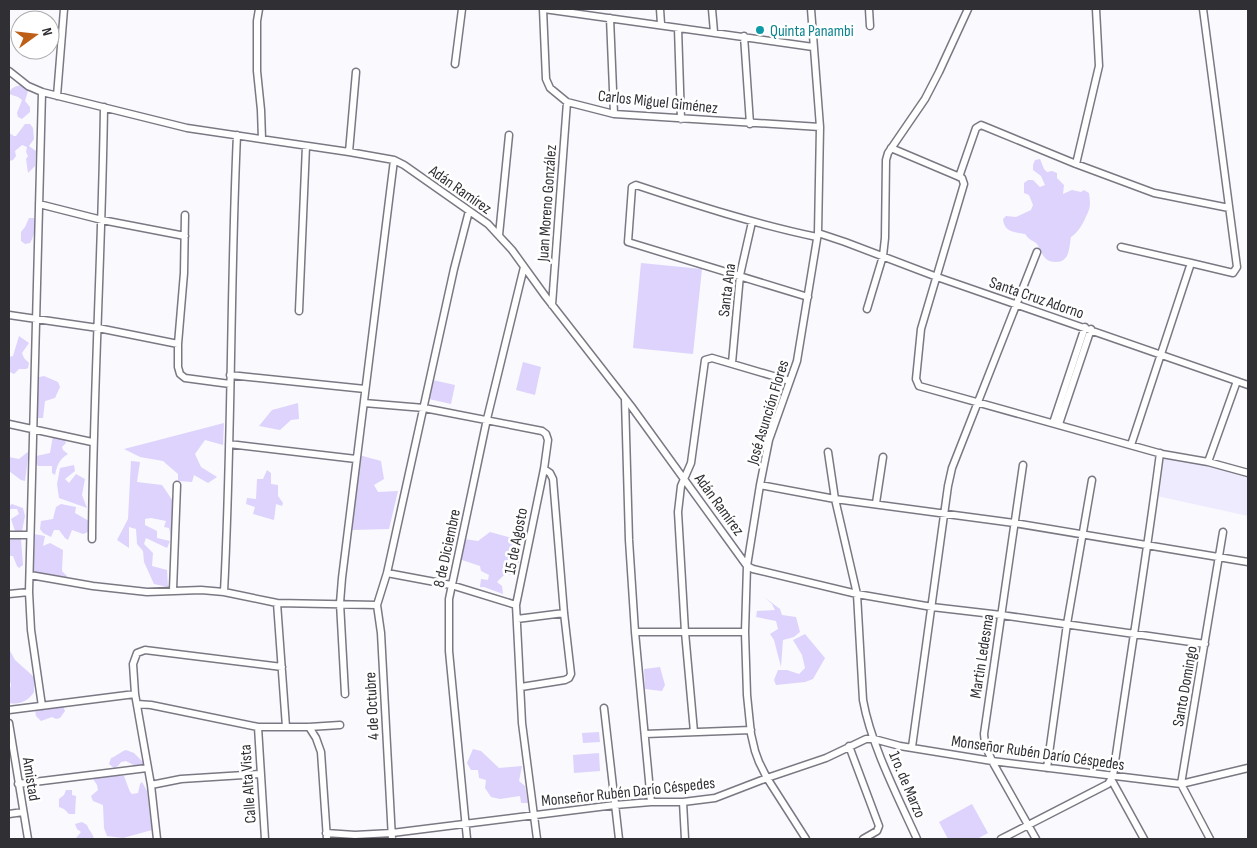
<svg xmlns="http://www.w3.org/2000/svg" width="1257" height="848" font-family="'Sofia Sans Condensed',sans-serif">
<style>
.built{fill:#efebfe}
.green{fill:#ddd3fc}
.lines{fill:none;stroke-linecap:round;stroke-linejoin:round}
.minor-casing{stroke:#7b7883;stroke-width:9}
.minor{stroke:#fff;stroke-width:6}
.culture-dot{fill:#0f9aa8;stroke:#fff;stroke-width:2}
.labels{text-anchor:middle;stroke-width:5;stroke-linejoin:round;paint-order:stroke}
.culture-label{font-size:16px;fill:#0d838f;stroke:#fff;text-anchor:start}
.street-label{font-size:16px;fill:#302f34;stroke:#fff}
</style>
<rect width="100%" height="100%" fill="#faf9fe"/>
<!-- built -->
<path class="built" d="M1164,453l84,22v41l-91,-20z"/>
<!-- green -->
<path class="green" d="M23,84l4,3 1,4 -3,10 5,6v5l-8,7 -4,-2 -1,-4 5,-13 -4,-3 -9,-3c2,-8 7,-7 14,-10z
M25,124h5l3,4 1,11 -5,7 7,5 -1,15 -7,7 -2,-14 2,-3 -2,-4 1,-5 -5,-2 -7,6 1,5 -3,4 -4,1v-28l5,3h2z
M1040,159l4,10 3,3 5,-1 5,2v5l7,7 -1,9 9,-4 9,2 3,-2 5,3c2,15 1,15 -5,28 -4,7 -6,11 -13,16 -2,10 -1,25 -15,25 -4,0 -8,-1 -11,-4 -4,-4 -5,-10 -8,-14 -4,-4 -7,-3 -12,-10 -11,-2 -21,-2 -22,-15l3,-3 10,1 15,-7 2,-5 -4,-10 -5,-2v-10l4,-3h5l7,7 5,-2 -4,-9 -8,-6v-5l2,-5z
M29,218h5c2,8 1,17 -4,25l-5,1 -4,-3v-9l4,-5z
M641,263l61,6 -9,85 -60,-6z
M19,336l10,7 -7,10 2,5 5,5 -1,5 -2,1h-7l-5,5 -4,-2 -1,-15 4,-1z
M523,362l18,5 -6,28 -19,-5z
M44,376l14,6 2,5 -5,11 -10,3 -2,17h-7l-1,-40z
M433,380l22,5 -4,19 -22,-5z
M298,403l1,16 -8,1 -11,10 -21,-4 13,-16z
M224,423l-1,22 -18,-5 -10,14 6,13 16,10 -9,6 -14,-8 -2,7 -14,-1v-7l-15,-13 -23,-4 -16,-8z
M53,436h10l3,7 -4,4 1,3 5,4c-9,5 -11,12 -13,21l-3,-2v-7h-14l-2,-3v-7l14,-3z
M29,451l-4,30 -4,-1 -12,-9v-14l10,2z
M359,455l22,6 3,18 -10,6 4,7 20,-1 -9,38 -37,1z
M131,461l9,1 -3,20 25,3 13,19 -2,42 -4,-18 -5,-1 2,-6 -15,-3 -6,1v6l12,6v7l13,3 -3,7 -21,-10 -2,6 9,9 -1,13 15,4 1,17 -14,-3 -10,-22 -1,-11 -6,-7 -1,-15 -7,-2v21l-12,-8 11,-21z
M74,465l1,6 -10,8 4,4 7,-9 9,5 -3,16 5,13 -28,-10 -2,-14 3,-16z
M267,470l4,3v11l7,1v11l5,7 -1,3 -6,-2 -2,16 -21,-6 2,-7 -9,-3 1,-6 9,1 1,-20h6z
M12,504l11,4 2,8 -3,15 -2,1 -5,-1 -4,-12 8,-5 -2,-5h-8v-3z
M61,504l15,3 -1,6 14,8 -1,11 -5,2 -11,-4 -4,10 -3,-2 -6,-8h-5l-3,7 -8,-4 -3,-4 1,-8 12,-2 3,-12z
M490,532l29,8v23l-11,-4 -1,6 10,3 -2,8 -10,-2 -8,8 5,4 1,8 -19,-7h-4l1,-8 7,1 1,-5 -8,-4 -1,-5 -21,-7 5,-20 14,2z
M34,534l11,2 -2,10 7,-3 13,7 -1,21 7,7 -35,-5z
M16,536l5,3 2,26 -4,3 -2,-2 -4,-10h-4v-19z
M764,597l16,12 2,6 14,2 4,15 -6,5 -11,3 -2,27 -7,-27 -4,-6 8,-5 -2,-8 -20,-4 1,-6 18,-1 -3,-6z
M805,634l20,24 -12,21 -8,3 -29,3 -2,-5 4,-10h9l12,4 6,-6 -3,-13 -9,-15z
M9,649l6,11 19,17v15c-6,9 -14,13 -25,11v-11l2,-7 -2,-7z
M660,667l5,18 -3,6 -17,-2 -1,-20z
M63,706l2,5 -5,7 -4,1 -4,-2 -11,4 -5,-5 -1,-6 2,-2z
M599,732l1,10 -17,1 -1,-10z
M473,749l8,2 18,17 23,-2 -3,15 6,5 3,17h-7l-1,-7 -20,3 -9,-2 -6,-9 1,-8 -7,-2 -1,-8h-7l-4,-7z
M126,750l8,3 11,11 -2,4 -2,1 -15,-8 -5,1 -3,4 -4,2 -5,-4 2,-6c6,-2 9,-6 15,-8z
M599,753l1,18 -26,2 -1,-18z
M101,773l23,3 6,16 2,2 6,-1 2,-9 2,-2 5,9 5,39 -29,8 -16,-2 -3,-8 -1,-23 -10,-4 -2,-5 7,-6 -1,-5 -4,-6v-3z
M66,790h6v5l4,1 -1,18h-6l-5,-5 -5,-2v-8l5,-4z
M972,804l16,29 -11,6h-29l-9,-17z
M82,822l5,3c2,6 6,8 7,14h-17l-1,-1 5,-6 -4,-3 -2,-5z"/>
<g class="lines">
<!-- minor casing -->
<g class="minor-casing">
<path id="minor" d="M259,9l-2,12v50l4,39 1,29
M543,9l3,70 4,9 17,14 47,12 206,13
M544,9l269,38
M660,9l1,15
M712,9l2,23
M869,9l1,17
M610,18l4,96
M678,28l3,91
M744,36l6,88
M455,64l7,-55
M9,71l19,15 14,6 145,36 162,24 45,8 10,5 84,59 24,26 34,47 85,109 116,160 6,3 104,25 75,13 69,8 204,29
M42,92l-13,500 2,38 11,76
M57,96l7,-87
M891,148l71,30 2,6 -43,145 -5,50 3,7 243,68 46,8 40,11
M349,152l7,-80
M1076,164l23,-98 -3,-57
M959,177l17,-49 5,-3 95,39 78,29 75,15
M39,204l63,16 83,16
M185,215l-1,58 -6,71v23l2,7 5,4 45,6
M818,233l27,9 92,35 311,108
M499,235l10,-100
M1121,247l70,16
M808,297l-180,-55 4,-55 4,-2c60,20 119,39 181,52
M552,305l15,-203
M867,309l16,-53 2,-18 1,-78 2,-7 37,-54 14,-27 29,-63
M299,311l7,-165
M9,315l89,13 80,16
M732,363l8,-88 12,-53
M230,375l135,14
M625,399l4,141 6,92 16,170
M364,403l60,5 118,23 4,3 2,6 -4,29 -28,136 6,118 15,116
M1053,423l32,-96
M9,424l83,18
M1059,424l32,-95
M229,444l127,15
M1131,445l60,-182 42,10 4,-6 -34,-258
M828,452l7,47 22,95 6,106c8,45 35,97 54,139
M1208,462l29,-81
M1023,465l-39,269 1,10 7,17 44,78
M760,485l75,14 179,24 234,39
M876,503l7,-46
M9,535h21
M92,539c1,-144 10,-288 12,-432
M387,573l64,12 65,20
M30,575l63,11 54,6 54,-2 23,2 53,11 100,2
M173,590l4,-105
M224,592c8,-152 6,-305 13,-457
M9,594l20,-2
M277,603l9,124
M517,619l47,-6
M635,632h110
M521,687l44,-7 4,-2 2,-4 -7,-61 -11,-134 -3,-6 -6,-4
M345,694l-5,-91 2,-25 52,-418
M137,704l14,1 107,22h51l31,-2
M604,708l15,131
M9,710l126,-16
M9,723l19,116
M258,727l7,112
M309,727l7,11 5,14 6,87
M694,732l-9,-100 -7,-120 3,-26 10,-23 14,-103 7,-2 78,23
M645,734l106,-4
M849,746l30,80 -2,5 -14,8
M912,747l36,-261 4,-18 85,-216
M1047,768l20,-144 25,-144
M1111,779l33,60
M18,784l129,-16
M151,785l30,-6 78,-5
M683,802l2,37
M9,814l14,-2
M326,833l29,2 37,-2 223,-28 36,-3h32l32,-4 52,-20 59,-20 40,-19h8l26,7 92,15 189,23 67,-16
M157,839l-6,-54 -16,-91 -2,-30 4,-11 8,-3 137,17
M392,839l-11,-206 -4,-28 10,-32 67,-304 15,-58
M467,839l-18,-188v-52l38,-180 37,-152
M806,839l-39,-61 -8,-16 -4,-11 -4,-17 -4,-39 -2,-63 2,-66 13,-81 9,-45 28,-79 21,-128 2,-106 -9,-118
M1001,839l107,-55 5,-8c15,-107 33,-215 47,-323
M1210,839l-29,-55 42,-252"/>
</g>
<!-- minor -->
<use href="#minor" class="minor"/>
</g>
<!-- markers -->
<circle class="culture-dot" cx="760" cy="30" r="5"/>
<g class="labels">
<!-- culture labels -->
<g class="culture-label">
<text x="770" y="36">Quinta Panambi</text>
</g>
<!-- street labels -->
<g class="street-label">
<text transform="translate(658 101) rotate(6)" y="6">Carlos Miguel Giménez</text>
<text transform="translate(461 189) rotate(35)" y="6">Adán Ramírez</text>
<text transform="translate(546 203) rotate(-86)" y="6">Juan Moreno González</text>
<text transform="translate(726 290) rotate(-83)" y="6">Santa Ana</text>
<text transform="translate(1037 297) rotate(19)" y="6">Santa Cruz Adorno</text>
<text transform="translate(767 412) rotate(-73)" y="6">José Asunción Flores</text>
<text transform="translate(720 504) rotate(54)" y="6">Adán Ramírez</text>
<text transform="translate(515 541) rotate(-79)" y="6">15 de Agosto</text>
<text transform="translate(446 548) rotate(-78)" y="6">8 de Diciembre</text>
<text transform="translate(981 656) rotate(-81)" y="6">Martin Ledesma</text>
<text transform="translate(1184 686) rotate(-80)" y="6">Santo Domingo</text>
<text transform="translate(371 706) rotate(-93)" y="6">4 de Octubre</text>
<text transform="translate(1038 752) rotate(8)" y="6">Monseñor Rubén Darío Céspedes</text>
<text transform="translate(32 779) rotate(81)" y="6">Amistad</text>
<text transform="translate(247 784) rotate(-94)" y="6">Calle Alta Vista</text>
<text transform="translate(908 784) rotate(67)" y="6">1ro. de Marzo</text>
<text transform="translate(628 791) rotate(-6)" y="6">Monseñor Rubén Darío Céspedes</text>
</g>
</g>
<!-- border -->
<rect width="1257" height="848" fill="none" stroke="#302f34" stroke-width="20"/>
<!-- north arrow -->
<g transform="translate(35 35) rotate(75)"><circle r="24" fill="#ffffff" stroke="#acacae"/>
<path d="M0-4L9 19L0 12L-9 19Z" fill="#be5f18"/>
<text y="-8" font-size="14" font-weight="bold" text-anchor="middle" fill="#302f34">N</text>
</g>
</svg>
